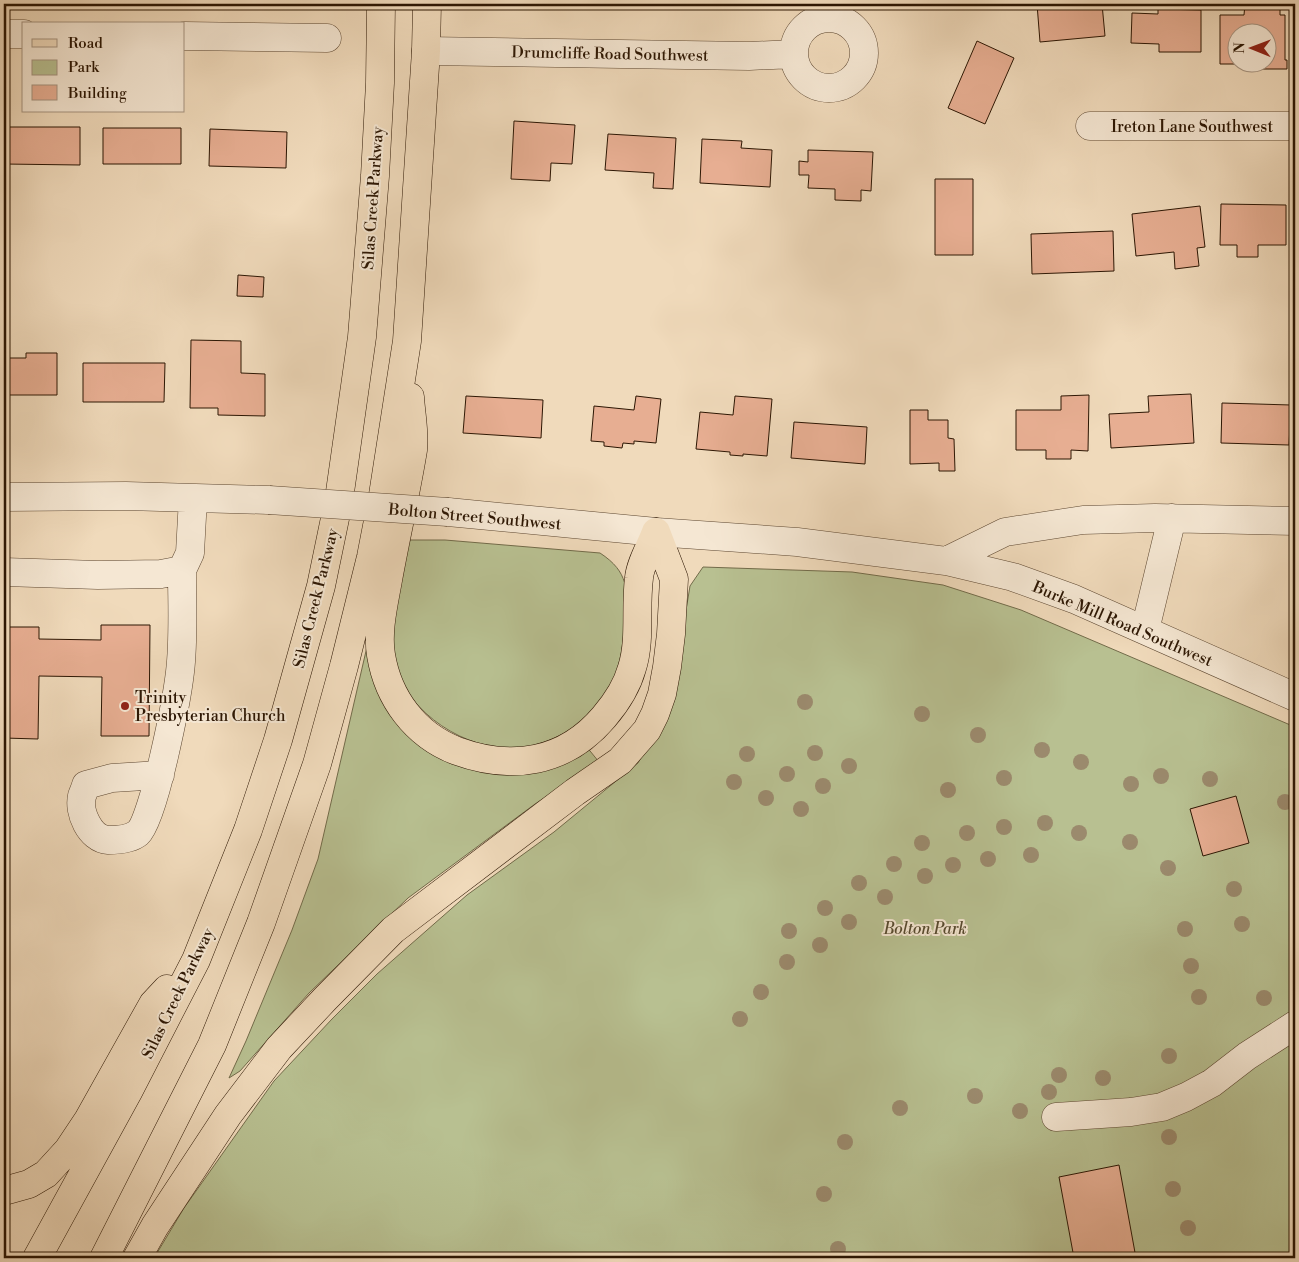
<svg xmlns="http://www.w3.org/2000/svg" width="1299" height="1262" font-family="'Libre Bodoni',serif">
<style>
.green{fill:#b8c091;stroke:#726b4a}
.building{fill:#e7ae92;stroke:#2c1603;fill-rule:evenodd}
.lines{fill:none;stroke-linecap:round;stroke-linejoin:round}
.minor-casing{stroke:#5d4731;stroke-width:29}
.major-casing{stroke:#2c1603;stroke-width:29}
.minor{stroke:#f5e7d3;stroke-width:28}
.major{stroke:#f0dabb;stroke-width:28}
.minor-bridge-casing{stroke:#5d4731;stroke-width:29;stroke-linecap:butt}
.minor-bridge{stroke:#f5e7d3;stroke-width:28}
.tree{fill:#9b8a6d}
.poi-dot{fill:#8f2418;stroke:#f5e7d3;stroke-width:2}
.labels{text-anchor:middle;stroke-width:4;stroke-linejoin:round;paint-order:stroke}
.street-label{font-size:16px;fill:#2c1603;stroke:#f5e7d3}
.poi-label{font-size:16px;fill:#2c1603;stroke:#f5e7d3;text-anchor:start}
.park-label{font-size:16px;font-style:italic;fill:#56492e;stroke:#f5e7d3}
</style>
<rect width="100%" height="100%" fill="#f0dabb"/>
<filter id="stains"><feTurbulence type="fractalNoise" baseFrequency=".004" numOctaves="4"/><feColorMatrix values="0 0 0 0 .2 0 0 0 0 .09 0 0 0 0 .02 0 0 0 .5 -.17"/></filter>
<radialGradient id="worn" r=".72"><stop offset=".6" stop-color="#630" stop-opacity="0"/><stop offset="1" stop-color="#630" stop-opacity=".3"/></radialGradient>
<!-- green -->
<path class="green" d="M408,540h37l155,13c29,19 28,37 25,69 -2,20 -4,41 -12,59 -18,39 -63,69 -106,67 -52,-2 -105,-42 -116,-93 -7,-31 10,-83 17,-115z
M703,567l149,5 91,13 78,25 274,117v531h-1141l30,-50 90,-127 58,-62 45,-45 90,-79 87,-63 84,-69 32,-55 20,-122z
M369,638l74,120 143,-12 13,16 -64,42 -127,94 -99,95 -69,78 -11,7 17,-37 46,-111 26,-71z"/>
<!-- building -->
<path class="building" d="M1037,4h65l3,32 -65,6z
M1245,4h35v11h5v45h2v9h-34l1,-5h-34v-49h24zM1236,32h30v30h-30z
M1158,9l43,1v42h-42v-8l-28,-1 1,-30 26,1z
M977,41l37,17 -29,66 -37,-16z
M514,121l61,4 -3,39 -21,-1 -1,18 -39,-2z
M4,127h76v38l-76,-1z
M103,128h78v36h-78z
M210,129l77,3 -1,36 -77,-2z
M608,134l68,4 -3,51 -20,-1 1,-15 -49,-3z
M702,139l40,2 -1,7 31,2 -2,37 -70,-4z
M808,150l65,2 -2,39 -10,-1v11l-26,-1v-11l-27,-1 1,-13h-10v-14l9,1z
M935,179h38v76h-38z
M1221,204l65,1v40h-28v12h-21v-12h-17z
M1200,206l5,41 -8,1 2,18 -24,3 -1,-17 -38,4 -4,-42z
M1113,231l1,40 -82,3 -1,-40z
M238,275l26,2 -1,20 -26,-1z
M191,340l50,1v32l24,1v42l-47,-1v-7h-28z
M26,353h31v42h-53v-37h22z
M83,363h82l-1,39h-81z
M1191,394l3,49 -83,5 -2,-34 40,-2 -1,-16z
M1089,395l-1,56 -17,-1v9h-25v-9h-30v-40h45v-14z
M466,396l77,4 -2,38 -78,-5z
M636,396l25,3 -5,44 -22,-2v3l-11,-1 -1,5 -18,-2v-4l-13,-1 3,-35 40,4z
M735,396l37,3 -5,57 -24,-2v2l-13,-1v-3l-34,-3 4,-37 33,3z
M1222,403l69,2 -2,40 -68,-2z
M910,410h18v10h20v18l6,1 1,32h-16v-8l-29,1z
M794,422l73,5 -2,37 -74,-6z
M101,625h49l-1,111h-48l1,-59 -63,-1 -1,63 -34,-1v-111h35v12l62,1z
M1236,796l13,47 -46,13 -13,-47z
M1119,1165l17,93h-62l-15,-81z"/>
<g class="lines">
<!-- minor casing -->
<g class="minor-casing">
<path id="minor" d="M794 53a35 35 0 1 1 70 0a35 35 0 1 1-70 0Z
M4,34h20
M184,36l143,2
M426,51l323,5 45,-2
M1090,126h205
M4,497l122,-1 143,4
M448,512l208,20 141,10 149,19 67,16 61,22 221,98
M946,561l59,-29 78,-12 72,-2 140,3
M4,572l94,3 63,-1 21,-4 8,-17 3,-55
M1145,630l27,-112
M160,775l-48,3 -26,7c-1,4 -3,8 -4,11 -4,16 8,43 26,44 9,0 23,-1 30,-7 16,-14 39,-135 42,-161 4,-33 2,-68 2,-102
M1056,1117l75,-5 31,-5 24,-10 26,-14 35,-27 48,-31"/>
</g>
<!-- major casing -->
<g class="major-casing">
<path id="major" d="M410,397c1,17 5,36 3,53 -7,43 -17,86 -25,130 -4,23 -11,51 -7,75 7,43 34,80 76,96 55,20 108,12 147,-34 12,-14 23,-31 28,-49 9,-28 3,-60 7,-90 1,-14 12,-32 17,-46
M4,1191l25,-7 17,-10 22,-24 20,-30 65,-116 14,-15
M37,1258l91,-166 68,-132 52,-130 30,-90 43,-154 18,-87 23,-162 13,-161 5,-93 1,-79
M104,1258l108,-213 49,-122 56,-159 27,-98 27,-109 12,-62 24,-154 19,-290 1,-47
M137,1258l18,-32 73,-111 51,-67 46,-49 68,-69 182,-138 45,-31 27,-31 8,-16 7,-20 5,-27 4,-33 3,-55 -18,-47"/>
</g>
<!-- minor -->
<use href="#minor" class="minor"/>
<!-- major -->
<use href="#major" class="major"/>
<!-- minor-bridge casing -->
<g class="minor-bridge-casing">
<path id="minor-bridge" d="M269,500l179,12"/>
</g>
<!-- minor-bridge -->
<use href="#minor-bridge" class="minor-bridge"/>
</g>
<!-- trees -->
<g class="tree">
<circle cx="805" cy="702" r="8"/>
<circle cx="922" cy="714" r="8"/>
<circle cx="978" cy="735" r="8"/>
<circle cx="1042" cy="750" r="8"/>
<circle cx="815" cy="753" r="8"/>
<circle cx="747" cy="754" r="8"/>
<circle cx="1081" cy="762" r="8"/>
<circle cx="849" cy="766" r="8"/>
<circle cx="787" cy="774" r="8"/>
<circle cx="1161" cy="776" r="8"/>
<circle cx="1004" cy="778" r="8"/>
<circle cx="1210" cy="779" r="8"/>
<circle cx="734" cy="782" r="8"/>
<circle cx="1131" cy="784" r="8"/>
<circle cx="823" cy="786" r="8"/>
<circle cx="948" cy="790" r="8"/>
<circle cx="766" cy="798" r="8"/>
<circle cx="1285" cy="802" r="8"/>
<circle cx="801" cy="809" r="8"/>
<circle cx="1045" cy="823" r="8"/>
<circle cx="1004" cy="827" r="8"/>
<circle cx="967" cy="833" r="8"/>
<circle cx="1079" cy="833" r="8"/>
<circle cx="1130" cy="842" r="8"/>
<circle cx="922" cy="843" r="8"/>
<circle cx="1031" cy="855" r="8"/>
<circle cx="988" cy="859" r="8"/>
<circle cx="894" cy="864" r="8"/>
<circle cx="953" cy="865" r="8"/>
<circle cx="1168" cy="868" r="8"/>
<circle cx="925" cy="876" r="8"/>
<circle cx="859" cy="883" r="8"/>
<circle cx="1234" cy="889" r="8"/>
<circle cx="885" cy="897" r="8"/>
<circle cx="825" cy="908" r="8"/>
<circle cx="849" cy="922" r="8"/>
<circle cx="1242" cy="924" r="8"/>
<circle cx="1185" cy="929" r="8"/>
<circle cx="789" cy="931" r="8"/>
<circle cx="820" cy="945" r="8"/>
<circle cx="787" cy="962" r="8"/>
<circle cx="1191" cy="966" r="8"/>
<circle cx="761" cy="992" r="8"/>
<circle cx="1199" cy="997" r="8"/>
<circle cx="1264" cy="998" r="8"/>
<circle cx="740" cy="1019" r="8"/>
<circle cx="1169" cy="1056" r="8"/>
<circle cx="1059" cy="1075" r="8"/>
<circle cx="1103" cy="1078" r="8"/>
<circle cx="1049" cy="1092" r="8"/>
<circle cx="975" cy="1096" r="8"/>
<circle cx="900" cy="1108" r="8"/>
<circle cx="1020" cy="1111" r="8"/>
<circle cx="1169" cy="1137" r="8"/>
<circle cx="845" cy="1142" r="8"/>
<circle cx="1173" cy="1189" r="8"/>
<circle cx="824" cy="1194" r="8"/>
<circle cx="1188" cy="1228" r="8"/>
<circle cx="838" cy="1249" r="8"/>
</g>
<!-- markers -->
<circle class="poi-dot" cx="125" cy="706" r="5"/>
<g class="labels">
<!-- street labels -->
<g class="street-label">
<text transform="translate(610 53) rotate(1)" y="6">Drumcliffe Road Southwest</text>
<text x="1192" y="132">Ireton Lane Southwest</text>
<text transform="translate(372 198) rotate(-86)" y="6">Silas Creek Parkway</text>
<text transform="translate(475 516) rotate(5)" y="6">Bolton Street Southwest</text>
<text transform="translate(315 598) rotate(-76)" y="6">Silas Creek Parkway</text>
<text transform="translate(1123 623) rotate(23)" y="6">Burke Mill Road Southwest</text>
<text transform="translate(177 993) rotate(-64)" y="6">Silas Creek Parkway</text>
</g>
<!-- poi labels -->
<g class="poi-label">
<text x="135" y="703">Trinity<tspan x="135" dy="18">Presbyterian Church</tspan></text>
</g>
<!-- park labels -->
<g class="park-label">
<text x="925" y="934">Bolton Park</text>
</g>
</g>
<!-- margin -->
<rect width="1299" height="1262" fill="none" stroke="#f0dabb" stroke-width="20"/>
<rect x="5" y="5" width="1289" height="1252" fill="none" stroke="#2c1603" stroke-width="2.5"/>
<rect x="10" y="10" width="1279" height="1242" fill="none" stroke="#2c1603"/>
<!-- legend -->
<rect x="22" y="22" width="162" height="90" fill="#f5e7d3" stroke="#a59380"/>
<rect x="32" y="39" width="25" height="8" fill="#f0dabb" stroke="#a59380"/>
<text x="68" y="48" font-size="15" fill="#2c1603">Road</text>
<rect x="32" y="60" width="25" height="15" fill="#b8c091" stroke="#a59380"/>
<text x="68" y="72" font-size="15" fill="#2c1603">Park</text>
<rect x="32" y="85" width="25" height="15" fill="#e7ae92" stroke="#a59380"/>
<text x="68" y="98" font-size="15" fill="#2c1603">Building</text>
<!-- north arrow -->
<g transform="translate(1252 48) rotate(271)"><circle r="24" fill="#f5e7d3" stroke="#a59380"/>
<path d="M0-4L9 19L0 12L-9 19Z" fill="#8f2418"/>
<text y="-8" font-size="14" font-weight="bold" text-anchor="middle" fill="#2c1603">N</text>
</g>
<rect width="100%" height="100%" filter="url(#stains)"/>
<rect width="100%" height="100%" fill="url(#worn)"/>
</svg>
